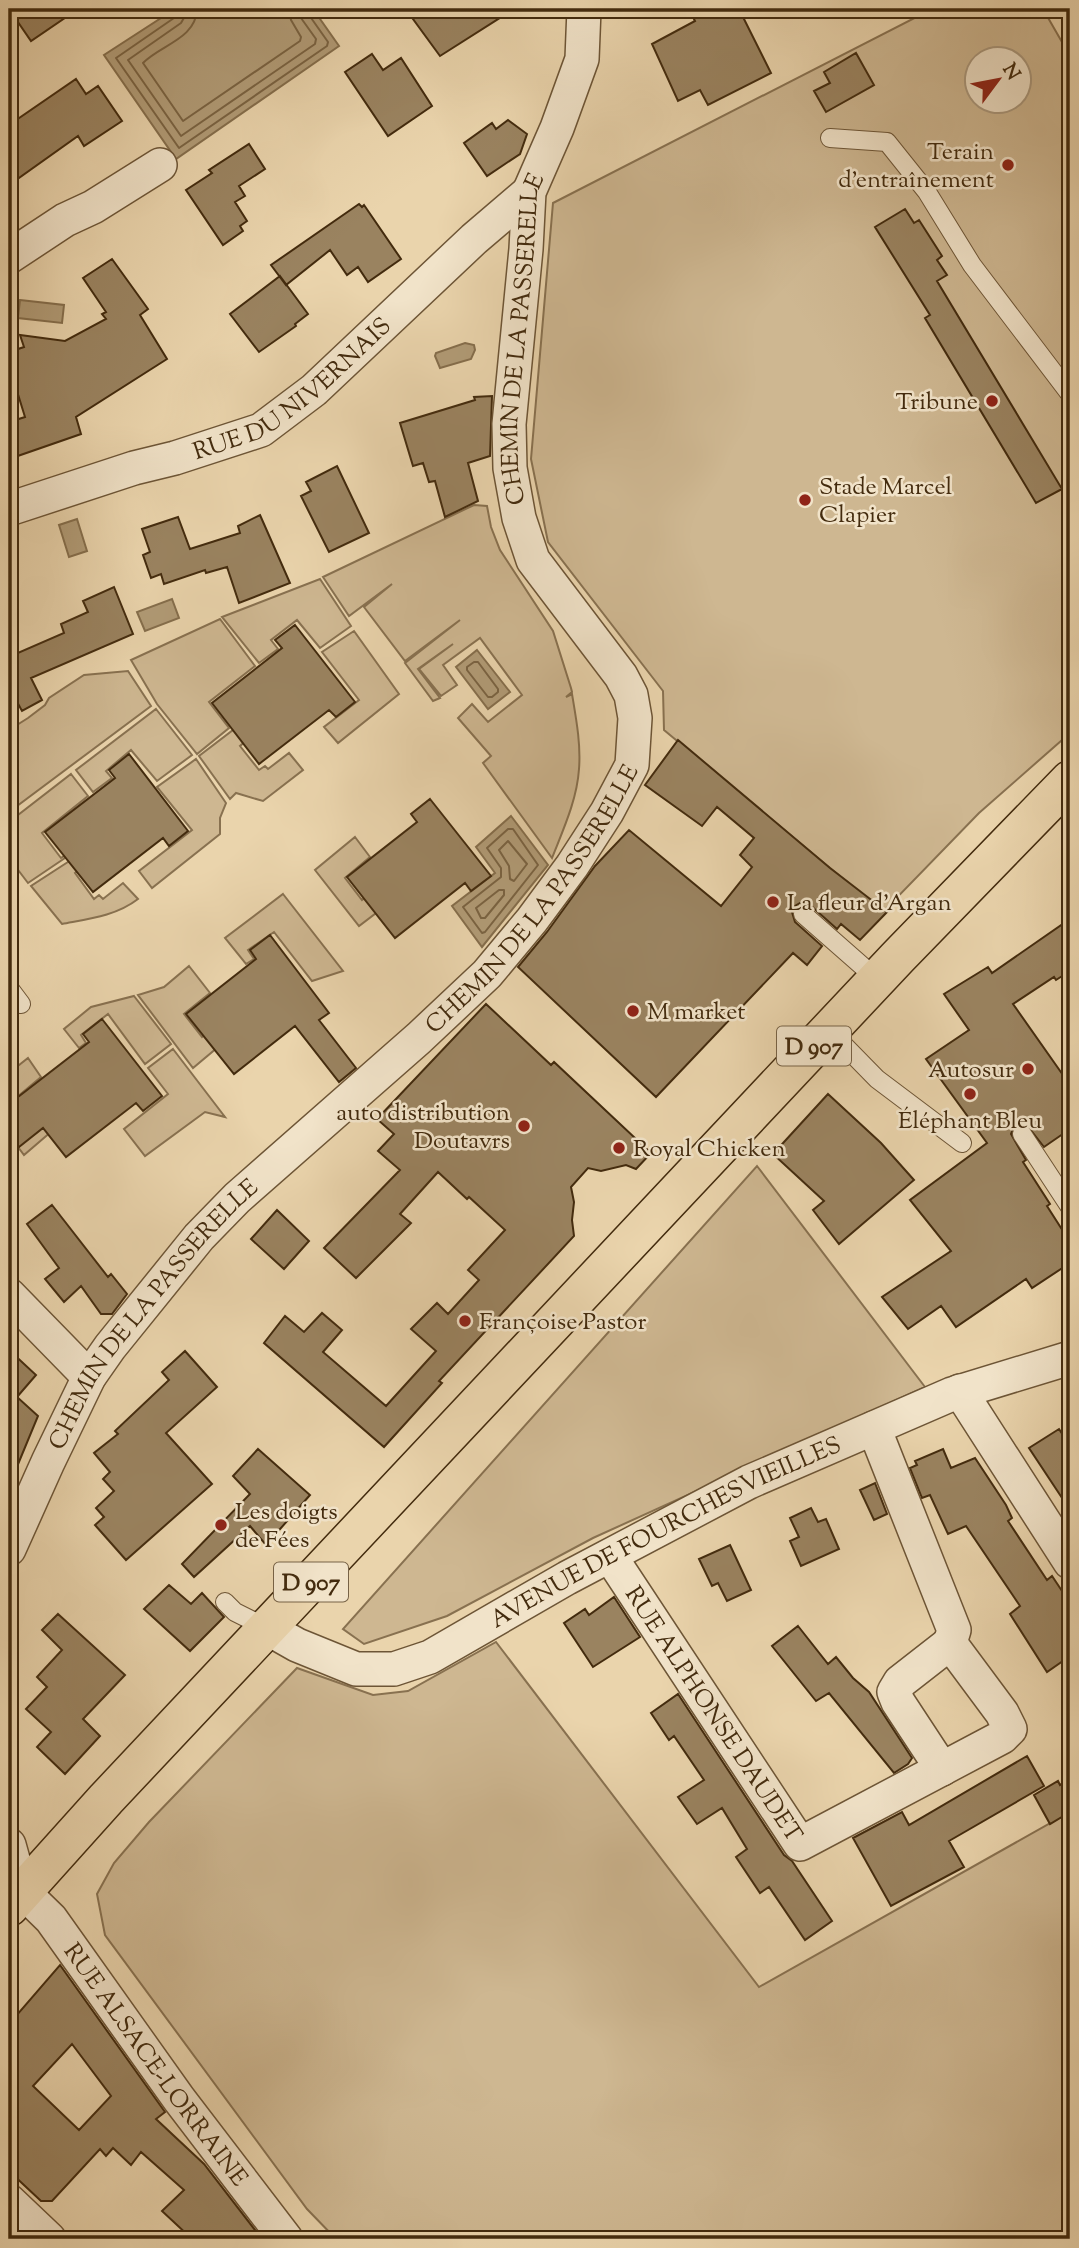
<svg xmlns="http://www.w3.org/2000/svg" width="1079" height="2248" font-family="'Sorts Mill Goudy',serif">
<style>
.green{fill:#ceb791;stroke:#887150;stroke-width:2;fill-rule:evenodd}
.water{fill:#b19b76;stroke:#856e4c;stroke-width:2}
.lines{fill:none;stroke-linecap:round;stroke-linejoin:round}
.shore{stroke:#7a6342;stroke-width:2}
.building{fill:#9a8360;stroke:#432b0e;stroke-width:2;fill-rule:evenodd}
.service-casing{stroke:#6d5536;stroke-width:20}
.minor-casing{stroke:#6d5536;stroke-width:36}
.primary-casing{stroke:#432b0e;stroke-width:41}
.service{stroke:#f1e3c9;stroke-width:18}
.minor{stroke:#f1e3c9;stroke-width:33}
.primary{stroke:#ead4ac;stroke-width:38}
.poi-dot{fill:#8f2418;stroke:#f1e3c9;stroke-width:2.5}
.labels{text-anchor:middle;stroke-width:5;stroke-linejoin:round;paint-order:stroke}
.shield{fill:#f1e3c9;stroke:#776246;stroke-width:2}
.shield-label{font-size:23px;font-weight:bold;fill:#432b0e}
.poi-label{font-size:24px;fill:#432b0e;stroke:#f1e3c9;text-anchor:start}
.street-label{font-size:24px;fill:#432b0e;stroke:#f1e3c9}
</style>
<rect width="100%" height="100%" fill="#ead4ac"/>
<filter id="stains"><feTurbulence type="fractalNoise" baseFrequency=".00286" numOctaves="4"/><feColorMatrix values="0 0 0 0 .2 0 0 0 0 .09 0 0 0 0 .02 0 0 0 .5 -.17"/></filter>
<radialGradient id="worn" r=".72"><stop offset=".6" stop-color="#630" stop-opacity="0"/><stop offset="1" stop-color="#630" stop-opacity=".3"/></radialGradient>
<!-- green -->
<path class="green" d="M932,9h111l27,47v677l-91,80 -96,99 -219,-182 -1,-39 -115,-149 -17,-83 22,-256zM978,60h42v42h-42z
M474,505l13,1 4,21 9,23 53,81 18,57 1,4 -6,5 6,-3c4,24 9,50 7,75 -2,31 -16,61 -27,89l-69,-95 8,-7 -33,-38 14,-14 16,18 34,-27 -42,-57 -37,27 14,20 -16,11 -22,-27 34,-25 -35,25 22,29 -7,3 -28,-38 55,-43 -55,41 -41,-54 28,-23 -43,32 -26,-39z
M320,579l31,47 -31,22 -23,-28 -26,20 7,9 -19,14 -37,-46z
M220,619l35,47 -46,36 20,26 -32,26 -40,-50 -26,-44z
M354,631l45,63 -61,49 -14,-16 35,-27 -37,-48z
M128,671l23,35 -142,106v-82l19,-12 17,-13 4,-7 35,-23z
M156,709l36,46 -35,26 -26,-31 -25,21 6,7 -19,14 -17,-22z
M237,727l10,13 -7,6 19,24 6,-4 3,3 21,-16 14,17 -40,31 -27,-8 -6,6 -31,-43z
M196,759l30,44 -6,15v16l-68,54 -13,-17 53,-41 -35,-43z
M71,774l17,22 -46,37 19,25 6,-4 1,2 -40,27 -19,-25v-36z
M355,837l15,20 -25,21 17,22 6,-5 12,15 -21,16 -44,-56z
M71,860l8,10 -4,3 19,26 5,-4 4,4 20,-16 15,16c-22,17 -50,20 -76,25l-31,-38z
M283,894l60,77 -31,10 -38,-49 -26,18 6,9 -8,5 -21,-26z
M189,966l21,27 -26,21 18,23 5,-5 11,15 -25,21 -55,-73 26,-8z
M134,996l37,48 -26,20 -37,-50 -27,21 5,8 -7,5 -15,-19 27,-22z
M173,1049l52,68 -20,-5 -60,44 -21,-27 44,-35 -20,-26z
M28,1058l13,19 -25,21 18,24 18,9 -28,24 -15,-20v-62z
M757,1166l168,221 -332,151 -146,78 -83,28 -21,-15z
M496,1642l263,345 311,-175v427h-734l-29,-30 -202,-274 -8,-41 17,-31 35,-41 148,-154 76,27 35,-4z"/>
<!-- water -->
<path class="water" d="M175,9h138l26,37 -163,113 -72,-104z
M20,300l44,5 -2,18 -44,-5z
M465,343l9,2 1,5 -4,9 -31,9 -5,-12 1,-3z
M77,519l10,32 -18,6 -10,-32z
M172,599l7,19 -34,13 -8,-19z
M477,650l33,42 -22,17 -32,-42z
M511,816l37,49 -66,82 -30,-41 43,-33 -19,-26z"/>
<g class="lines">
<!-- shore -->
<path class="shore" d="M177,9l-3,9 -58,40 63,90 148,-102 1,-4 -19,-27 -1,-6
M186,9l-1,7 -4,7 -53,37 53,76 134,-92 1,-5 -15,-21 -2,-9
M197,9c-1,30 -37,36 -54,54l40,58 117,-80 1,-4 -10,-17 -2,-11
M474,662h4l20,27v3l-6,5h-4l-21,-27v-3z
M508,829h5l25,36 -53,67 -3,1 -19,-26 38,-30v-9l-14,-20z
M508,841l19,23 -13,17 -4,-2 -1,-13 -10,-16z
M499,890h5v5l-19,23h-4l-5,-10z"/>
</g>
<!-- building -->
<path class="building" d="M9,9h69l-47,32z
M429,9h85l-74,47 -27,-37z
M689,9h50l32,64 -63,32 -8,-15 -22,11 -26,-57 43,-23z
M856,53l18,32 -48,27 -12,-21 16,-8 -6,-11z
M372,54l11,16 18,-12 31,48 -44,30 -43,-64z
M76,79l10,15 12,-8 24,35 -38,25 -6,-10 -69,49v-60z
M508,120l19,14 -7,20 -33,22 -23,-33 28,-20 4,6z
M249,144l16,25 -26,17 6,10 -10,6 12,19 -7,5 3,5 -20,14 -37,-55 26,-17 -3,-3z
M359,204l3,3 2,-2 37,54 -33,23 -10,-15 -11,8 -17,-25 -44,35 -15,-20z
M905,209l9,14 5,-3 23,36 -5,4 10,15 -10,6 125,208 -26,14 -111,-185 5,-3 -55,-88z
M112,259l36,50 -8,6 27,44 -91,58 5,17 -72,25v-37l16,-5 -16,-52v-13l15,-5 -4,-12 45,6 41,-22 -4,-5 4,-2 -23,-34z
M280,276l28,38 -13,10 1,2 -37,26 -29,-38z
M492,396l-2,60 -22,7 10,38 -33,16 -10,-36 -6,1 -6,-19 -10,3 -13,-43 75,-23 -1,-3z
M337,466l32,67 -40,19 -28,-56 10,-5 -5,-9z
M260,515l30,68 -51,20 -12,-36 -21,6 -1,-3 -41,14 -3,-10 -10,4 -8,-23 7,-3 -8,-23 36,-12 12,32 50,-16 -2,-7z
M114,587l19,47 -102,44 11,22 -20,11 -13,-24v-53l9,19 46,-20 -3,-9 27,-12 -5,-11z
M295,625l60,77 -19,15 -7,-7 -70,54 -47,-61 70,-55 -7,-8z
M678,740l152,128 57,44 -27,28 -19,-16 -4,5 -27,-24 -10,-2 -5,3 -3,6 3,10 27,24 -15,19 -14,-12 -137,144 -138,-130 29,-35 48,-66 34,-36 92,76 31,-39 -12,-12 14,-17 -37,-31 -15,19 -57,-41z
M129,754l59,77 -19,15 -6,-8 -70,54 -48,-60 70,-54 -6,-8z
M430,799l61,77 -20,15 -6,-8 -70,55 -48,-61 70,-55 -6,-8z
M1070,919v52l-14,9 -2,-3 -41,27 57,81v44l-26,18 -18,-23 -11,1 -4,9 15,26 -3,2 27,42 -3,2 23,36v21l-38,25 -6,-9 -70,48 -15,-21 -33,23 -26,-32 69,-46 -41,-51 77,-57 -61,-84 43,-29 -25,-36 44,-27 4,6z
M270,935l59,78 -10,7 37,48 -17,14 -44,-56 -61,48 -48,-60 70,-55 -6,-9z
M486,1004l65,61 3,-3 97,91 -15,16 -10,-4 -25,6 -13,-3 -17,19 3,15 -2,18 2,16 -135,145 3,2 -58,64 -120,-104 21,-27 19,16 18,-19 20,17 -19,22 63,54 50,-55 -25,-22 26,-26 11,11 31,-34 -11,-10 37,-40 -36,-33 -2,2 -29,-27 -38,42 11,9 -55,55 -32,-30 76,-78 -22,-19 16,-17 -17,-15z
M102,1019l60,77 -19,15 -7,-8 -70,54 -23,-29 -34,27v-51l80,-62 -6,-8z
M828,1094l53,49 33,37 -75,64 -26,-34 11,-9 -51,-47z
M52,1205l56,72 3,-3 16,20 -15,20h-11l-20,-28 -17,16 -19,-23 14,-11 -32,-44z
M277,1210l32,31 -25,28 -33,-30z
M9,1350l27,25 -19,22 21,19 -29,70z
M185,1351l32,36 -51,46 46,51 -86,76 -31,-35 9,-8 -8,-9 18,-17 -11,-12 7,-7 -16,-19 24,-19 -3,-3 54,-51 -7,-8z
M1059,1429l11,17v64l-41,-62z
M258,1449l52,46 -44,50 -16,-19 -56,51 -12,-13 68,-70 -17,-18z
M943,1449l8,19 24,-10 31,47 6,13 -4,3 39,59 5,-4 18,27v53l-23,16 -37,-58 10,-8 -54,-80 -18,8 -18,-39 -8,3 -12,-30 7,-3 -2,-4z
M875,1483l12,31 -13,6 -14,-30z
M811,1508l7,14 8,-3 13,30 -38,17 -11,-25 9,-4 -9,-19z
M730,1545l21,45 -24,11 -9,-18 -6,3 -13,-27z
M169,1585l22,19 11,-11 22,24 -34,34 -46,-42z
M614,1597l26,40 -47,30 -29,-44 21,-14 4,6z
M58,1614l67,61 -42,44 17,17 -35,38 -28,-27 14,-15 -25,-23 21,-22 -10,-10 25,-27 -20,-20z
M798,1626l30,38 8,-7 17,21 16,14 43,66 -4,6 -14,9 -65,-80 -13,8 -44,-55z
M678,1694l106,161 8,6 40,60 -27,19 -36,-53 -9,6 -24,-36 11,-8 -25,-41 -25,16 -19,-27 26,-17 -30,-44 -5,4 -18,-27z
M1027,1756l17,30 -95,55 15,26 -73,39 -38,-68 49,-26 7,13z
M1070,1779v33l-20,12 -16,-29 24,-14 2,4z
M60,1965l105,147 -9,7 48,45 58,75h-70l-30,-28 22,-21 -43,-38 -10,13 -18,-17 -7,8 -6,-7 -48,52h-11l-32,-30v-147zM72,2044l39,52 -32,34 -46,-44z"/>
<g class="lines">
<!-- service casing -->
<g class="service-casing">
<path id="service" d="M830,138l57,4 40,50 45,73 98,129
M803,914l74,65
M9,988l12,16
M829,1030l48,49 85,64
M1022,1134l48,73
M225,1602l10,10 32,16"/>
</g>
<!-- minor casing -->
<g class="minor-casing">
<g id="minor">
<path d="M9,257l56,-37 28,-13 67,-42"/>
<path id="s1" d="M9,509l125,-41 41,-10 86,-28 53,-40 160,-151 55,-47"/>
<path d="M9,1295l80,82"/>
<path d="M960,1391l110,171"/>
<path id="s2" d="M9,1549l39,-87 41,-85 21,-30 89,-110 38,-39 182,-160 68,-64 45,-54 40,-54 35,-54 25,-47 3,-47 -4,-23 -10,-19 -88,-116 -14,-42 -9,-50 -1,-44 17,-175 3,-57 28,-64 25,-69 2,-50"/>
<path id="s3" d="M610,1556l190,288 202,-107 8,-8 -8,-16 -52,-70 4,-13 -2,-5 -78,-197"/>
<path id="s4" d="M267,1628l30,17 59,24h38l36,-12 137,-79 182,-96 203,-88 118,-36"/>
<path d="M942,1769l-44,-67 -4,-10 6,-10 50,-39"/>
<path d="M9,1845l13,47"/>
<path id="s5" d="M9,1878l42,41 128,180 107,140"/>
<path d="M9,2201l40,38"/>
</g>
</g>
<!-- primary casing -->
<g class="primary-casing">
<path id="primary" d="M9,1907l97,-108 792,-842 172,-177"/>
</g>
<!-- service -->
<use href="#service" class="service"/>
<!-- minor -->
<use href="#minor" class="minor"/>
<!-- primary -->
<use href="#primary" class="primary"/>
</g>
<!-- markers -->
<g class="poi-dot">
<circle cx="1008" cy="165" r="7"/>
<circle cx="992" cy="401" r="7"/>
<circle cx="805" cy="500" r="7"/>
<circle cx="773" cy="902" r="7"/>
<circle cx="633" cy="1011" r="7"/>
<circle cx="1028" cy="1069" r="7"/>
<circle cx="970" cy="1094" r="7"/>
<circle cx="524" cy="1126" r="7"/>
<circle cx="619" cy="1148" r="7"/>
<circle cx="465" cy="1321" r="7"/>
<circle cx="221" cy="1525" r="7"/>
</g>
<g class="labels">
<!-- shield labels -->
<g class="shield">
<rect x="777" y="1026.5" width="74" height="39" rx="5"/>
<rect x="274" y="1562.5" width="74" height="39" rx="5"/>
</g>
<g class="shield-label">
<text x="814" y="1054">D 907</text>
<text x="311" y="1590">D 907</text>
</g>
<!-- poi labels -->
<g class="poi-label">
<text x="994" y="159" text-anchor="end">Terain<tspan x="994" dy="28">d'entraînement</tspan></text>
<text x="978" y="409" text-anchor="end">Tribune</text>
<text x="819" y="494">Stade Marcel<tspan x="819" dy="28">Clapier</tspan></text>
<text x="787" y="910">La fleur d'Argan</text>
<text x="647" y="1019">M market</text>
<text x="1014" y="1077" text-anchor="end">Autosur</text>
<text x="510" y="1120" text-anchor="end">auto distribution<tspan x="510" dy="28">Doutavrs</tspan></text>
<text x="970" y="1128" text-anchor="middle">Éléphant Bleu</text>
<text x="633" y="1156">Royal Chicken</text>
<text x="479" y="1329">Françoise Pastor</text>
<text x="235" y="1519">Les doigts<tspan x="235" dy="28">de Fées</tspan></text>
</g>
<!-- street labels -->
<g class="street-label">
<text dy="8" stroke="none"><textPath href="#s2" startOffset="1475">CHEMIN DE LA PASSERELLE</textPath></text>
<text dy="8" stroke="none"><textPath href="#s1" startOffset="312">RUE DU NIVERNAIS</textPath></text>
<text dy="8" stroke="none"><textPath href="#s2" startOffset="845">CHEMIN DE LA PASSERELLE</textPath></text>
<text dy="8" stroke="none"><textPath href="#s2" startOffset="278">CHEMIN DE LA PASSERELLE</textPath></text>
<text dy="8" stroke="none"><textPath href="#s4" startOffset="441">AVENUE DE FOURCHESVIEILLES</textPath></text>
<text dy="8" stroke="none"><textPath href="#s3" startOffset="189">RUE ALPHONSE DAUDET</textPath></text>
<text dy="8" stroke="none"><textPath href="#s5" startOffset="238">RUE ALSACE-LORRAINE</textPath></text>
</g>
</g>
<!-- margin -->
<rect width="1079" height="2248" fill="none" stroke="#ead4ac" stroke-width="35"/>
<rect x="10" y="10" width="1058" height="2227" fill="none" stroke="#432b0e" stroke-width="3.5"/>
<rect x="18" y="18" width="1044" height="2213" fill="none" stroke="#432b0e" stroke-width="2"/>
<!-- north arrow -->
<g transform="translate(998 80) rotate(58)"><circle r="33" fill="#f1e3c9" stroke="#ab997e" stroke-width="2"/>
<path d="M0-5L12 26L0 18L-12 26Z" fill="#8f2418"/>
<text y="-10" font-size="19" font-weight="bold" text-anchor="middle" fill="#432b0e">N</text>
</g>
<rect width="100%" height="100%" filter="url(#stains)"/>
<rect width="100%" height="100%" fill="url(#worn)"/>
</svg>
